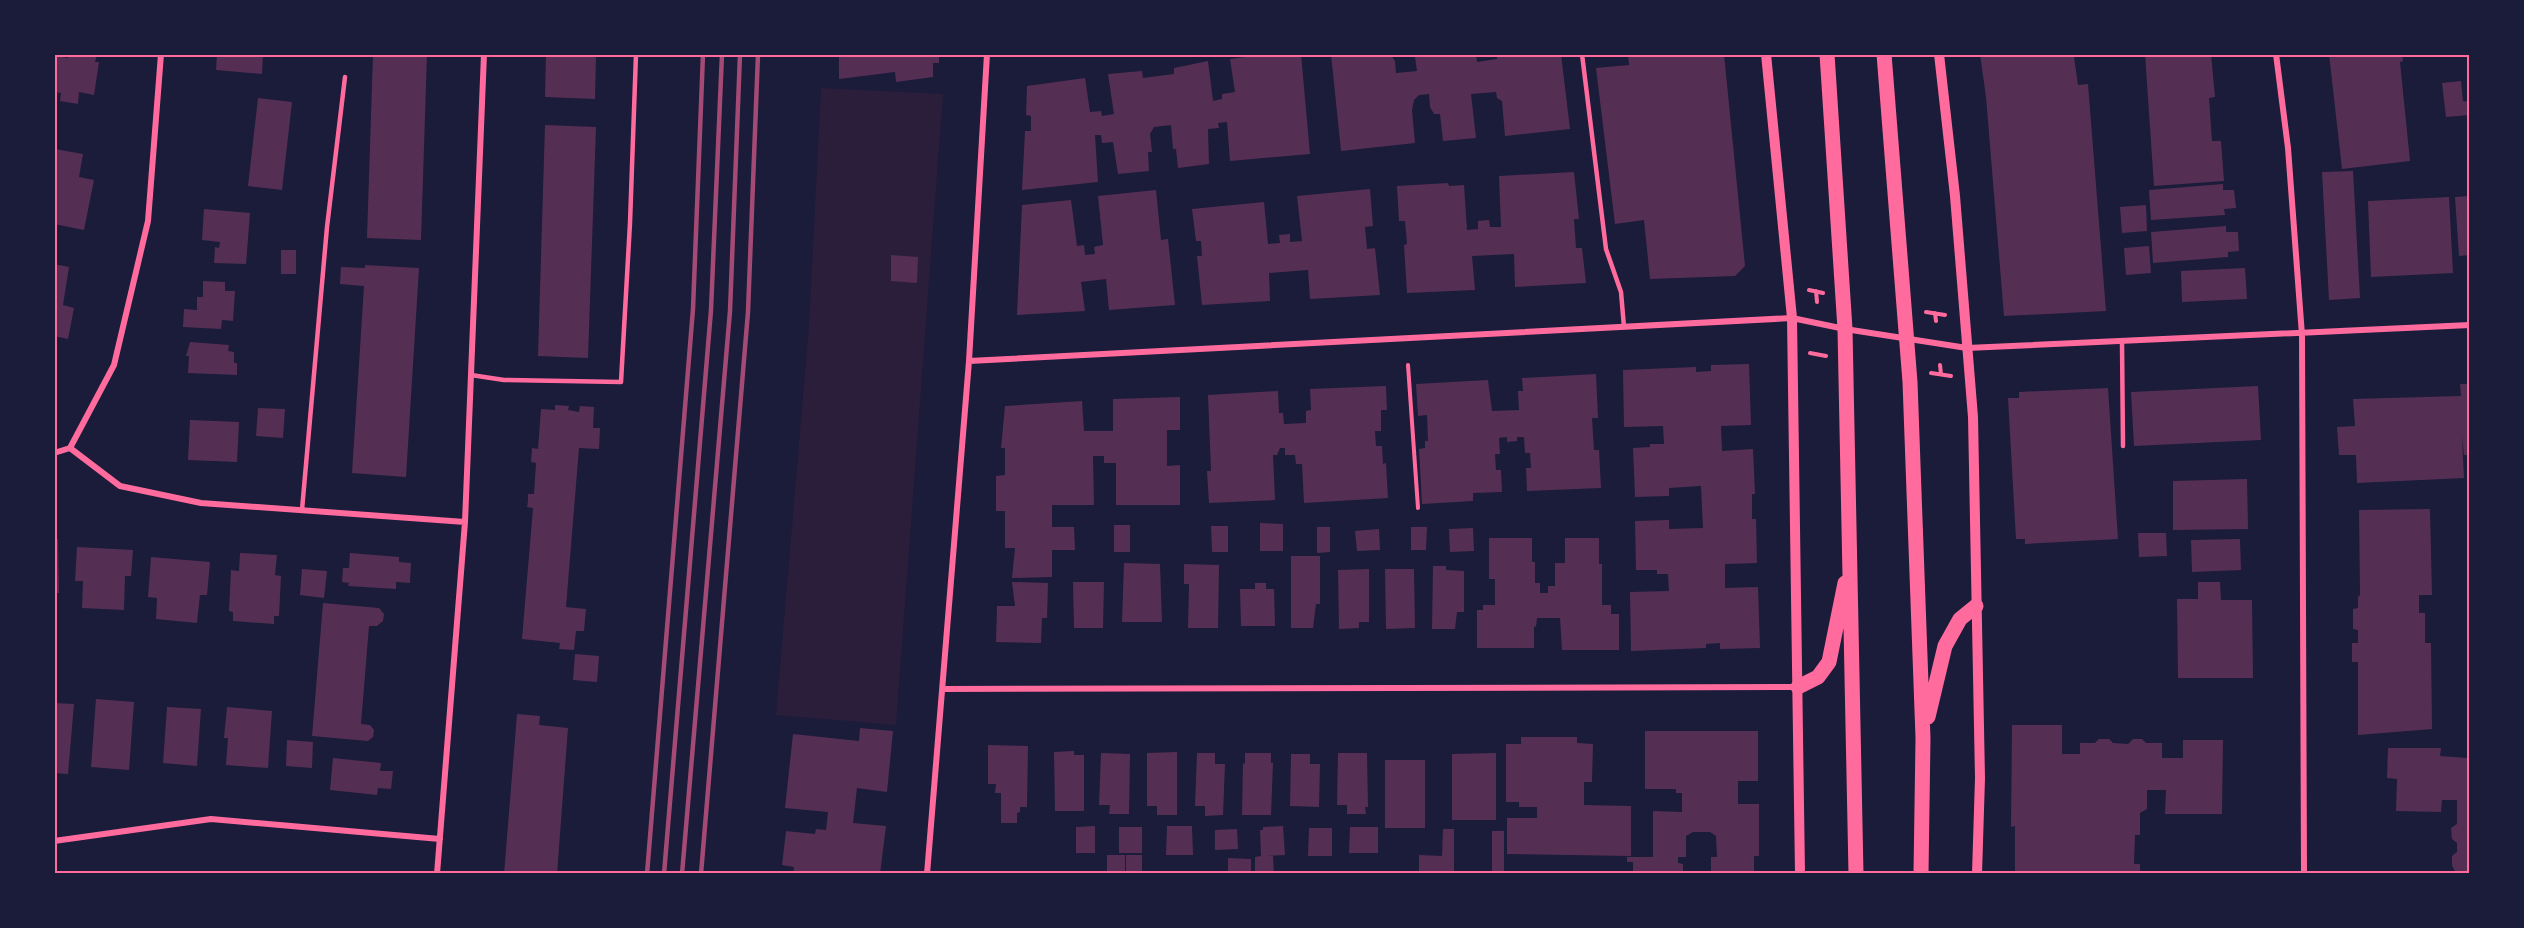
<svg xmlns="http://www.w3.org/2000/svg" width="2524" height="928" font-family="'Golos Text',sans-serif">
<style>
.green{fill:#2a1e3b}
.building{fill:#542f53}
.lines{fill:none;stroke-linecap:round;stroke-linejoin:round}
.path{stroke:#ff6b9d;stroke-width:4}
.service{stroke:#ff6b9d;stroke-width:4.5}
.minor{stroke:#ff6b9d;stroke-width:6}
.tertiary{stroke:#ff6b9d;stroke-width:10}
.primary{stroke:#ff6b9d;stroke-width:15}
.rail{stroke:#a44b75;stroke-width:4.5}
.neatline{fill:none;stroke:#ff6b9d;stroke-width:2}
</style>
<rect width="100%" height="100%" fill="#1b1b3a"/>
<!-- green -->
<path class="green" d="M821,88l122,6 -47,631 -120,-10 33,-390z"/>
<!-- building -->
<path class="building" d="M69,54h28l-2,8h4l-5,33 -15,-3 -1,12 -18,-3 1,-8 -7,-1v-36l14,2z
M217,54h46l-1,20 -46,-4z
M373,54h54l-6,186 -54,-2z
M546,54h50l-1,45 -50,-2z
M839,54h100v9h-6v14l-37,5 -1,-10 -56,7z
M1267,54h34l9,100 -80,7 -3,-39 -9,1 1,5 -11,1 1,35 -31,4 -2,-19h-3l-2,-24 -17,2 -4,7 2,18h-4l1,19 -31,3 -5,-32 -11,1 -1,-8h-6l3,47 -76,8 3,-59h6v-15l-5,-1 1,-29 58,-8 5,34 11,-1 1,5 12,-2 -6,-40 34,-3 1,7 31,-4v-6l34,-7 5,40 9,-2v-5l13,-2 -5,-33z
M1331,54h59l5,7 1,12 21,-2 -2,-14 3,-3h58l1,8 20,-3v-5h64l9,75 -65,7 -3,-35 -5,-3 -1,-6 -25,2 5,44 -33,3 -3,-27h-6l-4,-7 -1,-13 -10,1 -5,5 -2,10 3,33 -74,8z
M1628,54h96l21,212 -10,10 -85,3 -6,-59 -29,4 -19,-156 33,-3z
M1980,54h107l-13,3 4,28 10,-1 18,227 -102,5 -18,-219z
M2145,54h66l4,43 -6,1 3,43h9l3,40 -70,5z
M2329,54h73l1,7 -3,1 10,99 -68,8z
M2461,81l2,20 7,1v13l-24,2 -4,-34z
M258,98l34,4 -10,88 -34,-4z
M545,125l51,2 -8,231 -50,-2z
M55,149l28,5 -4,23 15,3 -10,50 -30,-6z
M2353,171l7,127 -31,2 -7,-128z
M1574,172l5,47h-5l2,29h6l4,35 -71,4 -1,-33 -42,2 3,34 -68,3 -3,-48 3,-1 -2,-23h-6l-2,-35 51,-3 1,3 15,-1 3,45 11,-1v-8l11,-1 1,7h11l-2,-51z
M2223,184v6h11l2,18 -12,1 1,6 -74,5 -2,-30z
M1370,189l3,37 -8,1 2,22 8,-1 5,47 -70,4 -2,-29 -39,3 1,28 -68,4 -5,-49h5l-1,-15h-5l-4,-32 72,-7 4,42 12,-1 -1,-8 11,-1v8l12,-1 -5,-45z
M1156,190l5,50 7,-1 7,66 -66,5 -3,-31 -25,3 4,29 -68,4 5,-110 49,-5 6,46 7,-1 1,10 10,-1 -1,-7 9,-2 -5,-49z
M2470,196v59l-11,1 -4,-59z
M2449,197l4,76 -82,4 -3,-76z
M2146,205l1,26 -25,2 -2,-26z
M204,209l46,4 -4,51 -32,-1 1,-16 4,1 1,-6 -18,-2z
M2226,226v6h12l1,19 -11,1v5l-75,6 -2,-31z
M2149,246l2,27 -25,2 -2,-27z
M281,250h15v24h-15z
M891,255l27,2 -1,26 -26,-2z
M54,264l15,3 -6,38 11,3 -6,31 -14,-3z
M365,265l54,3 -13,209 -54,-4 12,-187 -24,-2 1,-17 24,1z
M2245,268l2,31 -65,3 -1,-31z
M203,281l22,1v9h10l-2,30 -11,-1 -1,9 -38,-2 1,-18 13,1v-13h6z
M190,342l39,3 -1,6 6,1v11h3v12l-49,-2 1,-17h-3z
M1749,364l2,61 -30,1 1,25 31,-2 2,45h-3v25h4l1,44 -32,1v24l33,-1 2,61 -40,1v-6l-14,1v4l-75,3 -1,-59 39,-1 -1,-17h-11v-4h-21l-1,-49 34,-1v9l34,-1 -1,-20 -1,-22 -32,2v8l-34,1 -2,-49 17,-1v-3h14l-1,-18 -39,1 -1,-57 73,-3v5l15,-1v-6z
M1596,374l2,44h-6l2,32h5l2,38 -74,3 -1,-23h5l-1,-15h-5l-1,-16h-7v4l-10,1v-5l-8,1 1,16h-5l1,16h5l1,22 -29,1v8l-51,3 -3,-55 6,-1v-7h3l-1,-26 -9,1 -2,-32 72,-4 4,31 27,-1 -1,-19h5l-1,-13z
M2460,384h10v71h-6l-2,-19 2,42 -107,5 -1,-28h-17l-2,-28 18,-1 -2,-27 108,-3z
M1386,386l1,24h-6v21h-6l1,15h6l1,18 3,-1 2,35 -84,5 -2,-39h-6l-1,-9h-10v-7h-5l-3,7h-4l2,45 -66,3 -2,-32h4l-3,-76 70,-4 1,22h4l1,11 22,-1v-12l5,-1 -1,-21z
M2258,386l3,54 -127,6 -3,-54z
M2108,388l10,151 -93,5v-5h-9l-8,-141h11v-6z
M1180,397v33h-13v36l13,-1v40h-64v-42h-12v-7h-11l1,49h-42v22h22l1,23h-23v27l-40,1 3,-30h-10v-37h-9v-35l9,-1v-27h-4l4,-42 77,-5 2,30h29v-32z
M555,405l14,1 -1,4 11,2 1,-6 14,1 -1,21h7l-1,21 -20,-1 -13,159 20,2 -2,22h-8l-2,19 -15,-1 1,-6 -38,-4 11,-131 -6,-1 1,-6v-7h6l2,-31 -5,-1 1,-14 6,1 3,-40 14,1z
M258,408l27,1 -2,29 -27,-2z
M190,420l49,2 -2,40 -49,-2z
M2247,479l1,50 -75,1v-49z
M2430,509l2,86h-13v18h6v30h6l1,86 -74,6v-73h-6v-19h6v-13l-5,-1v-20l5,-1v-11l2,-2 -1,-85z
M1260,523l23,1v27h-23z
M1114,525h16v27h-16z
M1211,526h17v26h-16z
M1317,527h13v25l-13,1z
M1411,527h16l-1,23h-15z
M1473,528l1,23 -24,1 -1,-23z
M1379,529l1,21 -23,1 -2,-20z
M2138,533h28l1,23 -28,1z
M1489,538h43v24h3v21h5v10h8v-7h7v-23h10v-25h34v26h3v41h9v9h8v36h-57l-2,-32h-23l-1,9 -2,-1v22h-57v-38h6v-5h12v-26h-6z
M54,539h4l1,54h-5z
M2240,539l1,31 -49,2 -1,-32z
M77,547l56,3 -2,26h-6l-1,34 -42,-2 1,-27h-8z
M240,553l37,2 -2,20 6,1 -2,40h-5v8l-41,-3v-9l-4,-1 2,-41 8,1z
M350,553l49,4v5l12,1 -1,20 -14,-1v7l-48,-3 1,-3 -7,-1 1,-14h6z
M1291,556h29v48h-4l-3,24h-22z
M151,557l59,5 -3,33h-7l-3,28 -41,-4 1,-21 -9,-1z
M1124,563l36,1 2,58h-40z
M1184,564l35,1 -1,63h-30l1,-44h-5z
M1433,566h13v4l18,1v41h-7l-2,17h-23z
M302,569l25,2 -3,27 -24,-3z
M1369,569v53h-10v6l-20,1 -1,-59z
M1385,569h29l1,59 -29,1z
M1012,582l36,1 -1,35h-5l-1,25 -45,-1 1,-36h18z
M1073,582h31l-1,46h-29z
M2198,582h22l1,18h31l1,78h-75l-1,-79h21z
M1255,583h11v6h8l1,37h-34l-1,-37h15z
M323,603l56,5 5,6 -1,7 -6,5h-8l-8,98 9,1 4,5 -1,7 -5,4 -56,-5z
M575,654l24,2 -2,26 -24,-2z
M96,699l38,3 -5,68 -38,-3z
M54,703l20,1 -6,70 -14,-1z
M167,707l34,2 -4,57 -34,-3z
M227,707l45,4 -4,57 -42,-3 2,-27h-4z
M517,714l23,2 -1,9 29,3 -11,146h-53z
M2012,725h50v29h18v-11h15l4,-4h10l4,4 15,1 5,-5h9l4,4h16v15h21v-18h40l-1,74h-57l1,-24h-19v19l-7,4v22h-5l-1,29h6v10h-125v-48l-4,1z
M860,728l33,3 -6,61 -30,-4 -4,35 33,3 -6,48h-87l1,-7 -12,-2 4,-34 29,3 1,-5 10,1 2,-18 -43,-4 8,-74 66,7z
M1645,731h113v50h-20v23h21v52h-5v18h-43v-17h6l-1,-21 -6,-4h-17l-7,4v21h-8v6l5,1v10h-50v-12h-6v-5h26v-46l29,1v-19h-6v-4h-31z
M1521,737h56v6l16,1 -1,38h-8v23l47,1v50l-124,-2v-36h30v-11h-18v-5h-13v-58h15z
M287,740l26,2 -1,26 -26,-2z
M2467,740h3v134h-14l-4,-9v-9l5,-4v-9l-5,-4 -1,-11 6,-4v-24h-15l-1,12 -45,-1 1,-32 -10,-1 1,-30h53l-1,8 27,2z
M988,745l40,1 -1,61h-7v5l-3,1v10h-16v-30h-6l1,-9h-8z
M1074,751v4h10v56h-29l-1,-59z
M1177,752v63h-20v-9h-10v-53z
M1101,753l29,1 -1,60h-20l1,-9h-11z
M1197,753h18v11h10l-2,51 -18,1v-10h-10z
M1245,753h26v10h2l-2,52h-29l1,-52 2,1z
M1338,753h29l1,54h-3l1,7h-19v-9h-10z
M1496,753v67h-44v-66z
M1291,754h19v10h10l-1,43 -29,-1z
M333,758l48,5 -1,8h13l-2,18 -13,-1 -1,7 -47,-5z
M1385,760h40v68h-40z
M1095,826v27h-19v-26z
M1167,826h25l1,29h-27z
M1283,826l2,29 -20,1h8l1,18h-19v-17l6,-1 -1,-26h3v-3z
M1119,827h23v26h-23z
M1350,827h28v26h-29z
M1309,828h23v28h-24z
M1237,829l1,20 -23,1v-20z
M1443,829h11v45h-35v-19l23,1z
M1492,831h12v43h-12z
M1107,855h18v19h-18z
M1126,855h16v19h-16z
M1228,858l23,1v15h-23z"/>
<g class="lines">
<!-- path -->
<path class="path" d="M1809,290l14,3
M1816,291l1,11
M1926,312l19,3
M1935,313l1,8
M1810,353l16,3
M1408,365l10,143
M1940,365l1,9
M1931,373l20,3"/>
<!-- service -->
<path class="service" d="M1582,54l24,195 15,43 3,35
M2122,342l1,104
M471,375l33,5 117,2 9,-159 6,-169
M302,510l25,-283 18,-150"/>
<!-- minor -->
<path class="minor" d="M2276,54l12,94 14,187 2,539
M969,361l823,-43 53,11 122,19 503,-23
M70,448l44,-83 34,-144 13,-167
M54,453l16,-5 50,38 81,17 264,19
M943,689l854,-2
M54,841l157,-22 229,20
M437,874l28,-352 19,-468
M927,874l42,-513 18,-307"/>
<!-- tertiary -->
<path class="tertiary" d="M1766,54l26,264 8,556
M1939,54l16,142 18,221 7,361 -3,96"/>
<!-- primary -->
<path class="primary" d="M1827,54l18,275 11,545
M1884,54l26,328 13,356 -2,136
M1798,687l20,-10 11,-15 16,-79
M1928,717l17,-71 15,-27 16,-13"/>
<!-- rail -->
<path class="rail" d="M647,874l46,-565 10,-255
M664,874l47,-564 11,-256
M682,874l48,-563 10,-257
M701,874l47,-562 10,-258"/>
</g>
<!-- border -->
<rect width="2524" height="928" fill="none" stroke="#1b1b3a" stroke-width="111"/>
<rect x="56" y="56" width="2412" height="816" class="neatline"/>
</svg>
